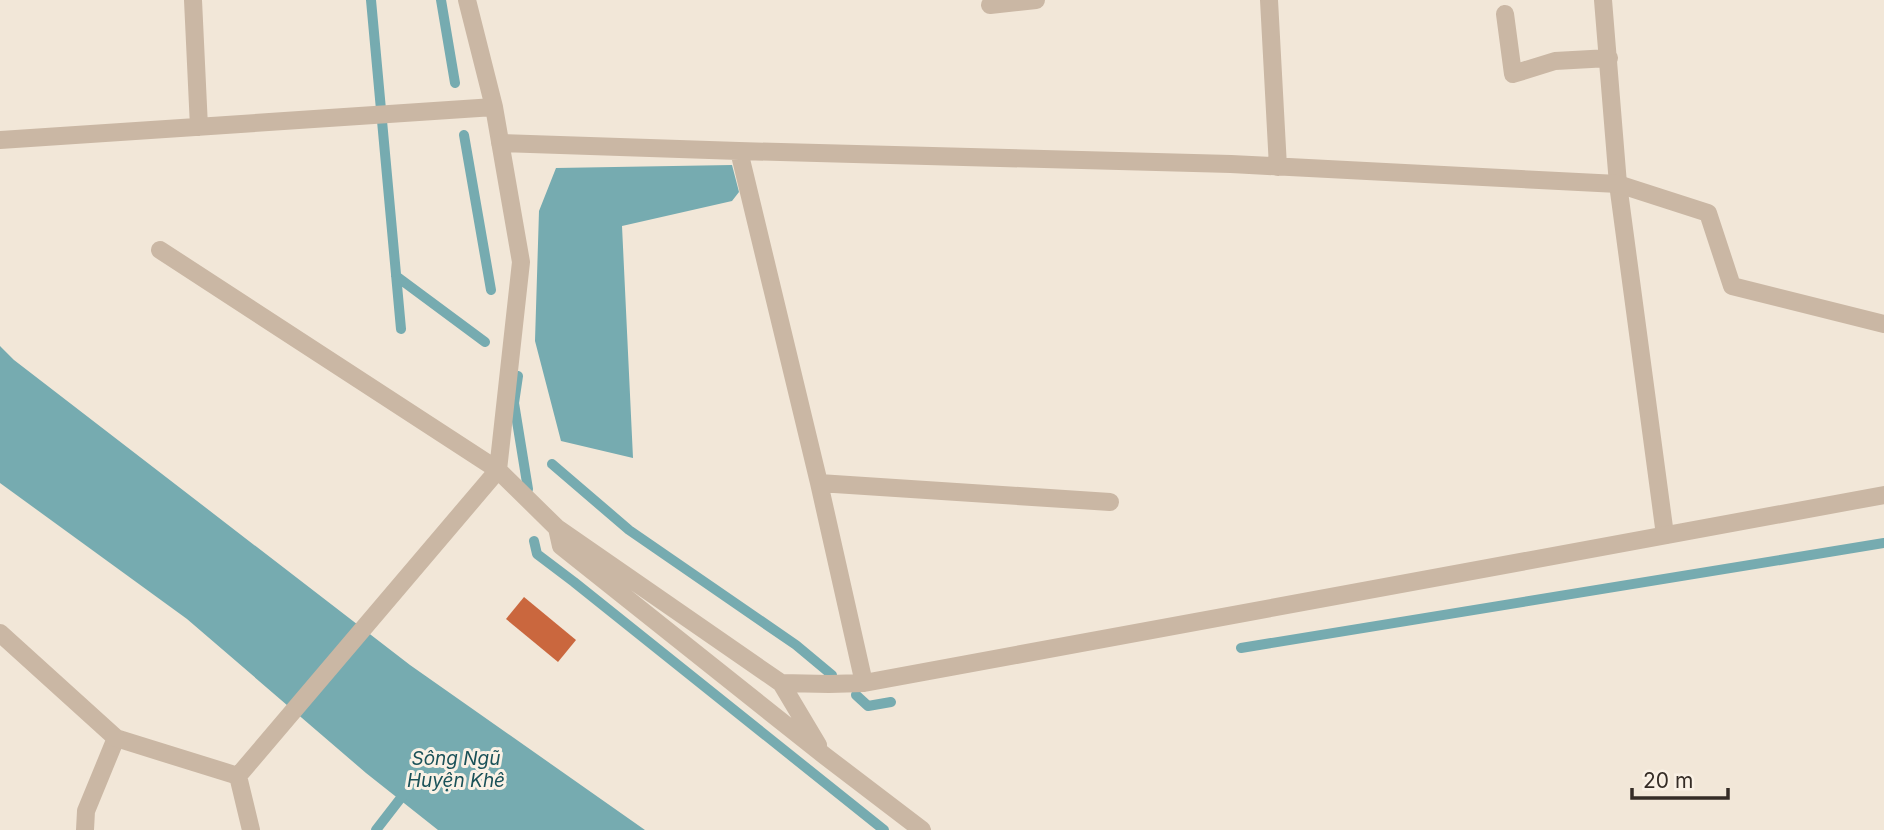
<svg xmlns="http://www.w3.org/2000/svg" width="1884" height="830" font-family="Inter,sans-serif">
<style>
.water{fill:#76abb0}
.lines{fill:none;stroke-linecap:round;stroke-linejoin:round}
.stream{stroke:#76abb0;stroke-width:10}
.building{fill:#ca673e}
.service{stroke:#cab7a4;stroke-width:18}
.minor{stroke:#cab7a4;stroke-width:18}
.labels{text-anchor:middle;stroke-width:6;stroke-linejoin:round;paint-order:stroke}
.water-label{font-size:19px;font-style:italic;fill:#1a5158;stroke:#faf1e5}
</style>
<rect width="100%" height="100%" fill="#f2e7d8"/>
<!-- water -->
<path class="water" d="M732,165l7,27 -7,9 -110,25 11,232 -72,-17 -26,-100 4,-130 17,-43z
M0,346l14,14 396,305 235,165h-207l-72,-57 -179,-154 -187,-136z"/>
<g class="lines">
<!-- stream -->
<path class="stream" d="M371,0l30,329
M441,0l14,83
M464,135l27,155
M396,276l89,66
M518,376l-4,27 14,86
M552,464l77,66 167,115 36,30
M534,541l3,13 37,28 310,248
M1241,648l643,-105
M856,695l12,11 23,-4
M376,830l31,-40"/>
</g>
<!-- building -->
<path class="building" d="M524,597l52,43 -18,22 -52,-43z"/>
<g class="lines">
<!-- service -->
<path class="service" d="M1603,0l15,184 47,351
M1505,14l8,60 42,-13 54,-3
M85,830l1,-19 30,-73"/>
<!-- minor -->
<path class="minor" d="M193,0l6,127
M1269,0l9,167
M990,5l46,-5
M0,140l494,-33
M500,143l239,8 492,13 387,20 90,29 24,73 152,38
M739,151l80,332 45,200
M160,250l338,220 59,58 224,155 48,1 35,-1 1020,-188
M819,483l291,19
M557,528l4,18 264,210 97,74
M0,633l116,105 122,38
M781,683l37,62
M238,776l260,-306 23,-208 -27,-155 -27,-107
M238,776l13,54"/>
</g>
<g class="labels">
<!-- water labels -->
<g class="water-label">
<text x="456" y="765">Sông Ngũ<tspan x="456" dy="22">Huyện Khê</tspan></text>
</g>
</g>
<!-- scale -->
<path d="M1632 788v10h96v-10" fill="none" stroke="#352c26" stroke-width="3.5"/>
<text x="1643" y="788" font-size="21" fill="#352c26" stroke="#faf1e5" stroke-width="5" paint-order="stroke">20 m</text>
</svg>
